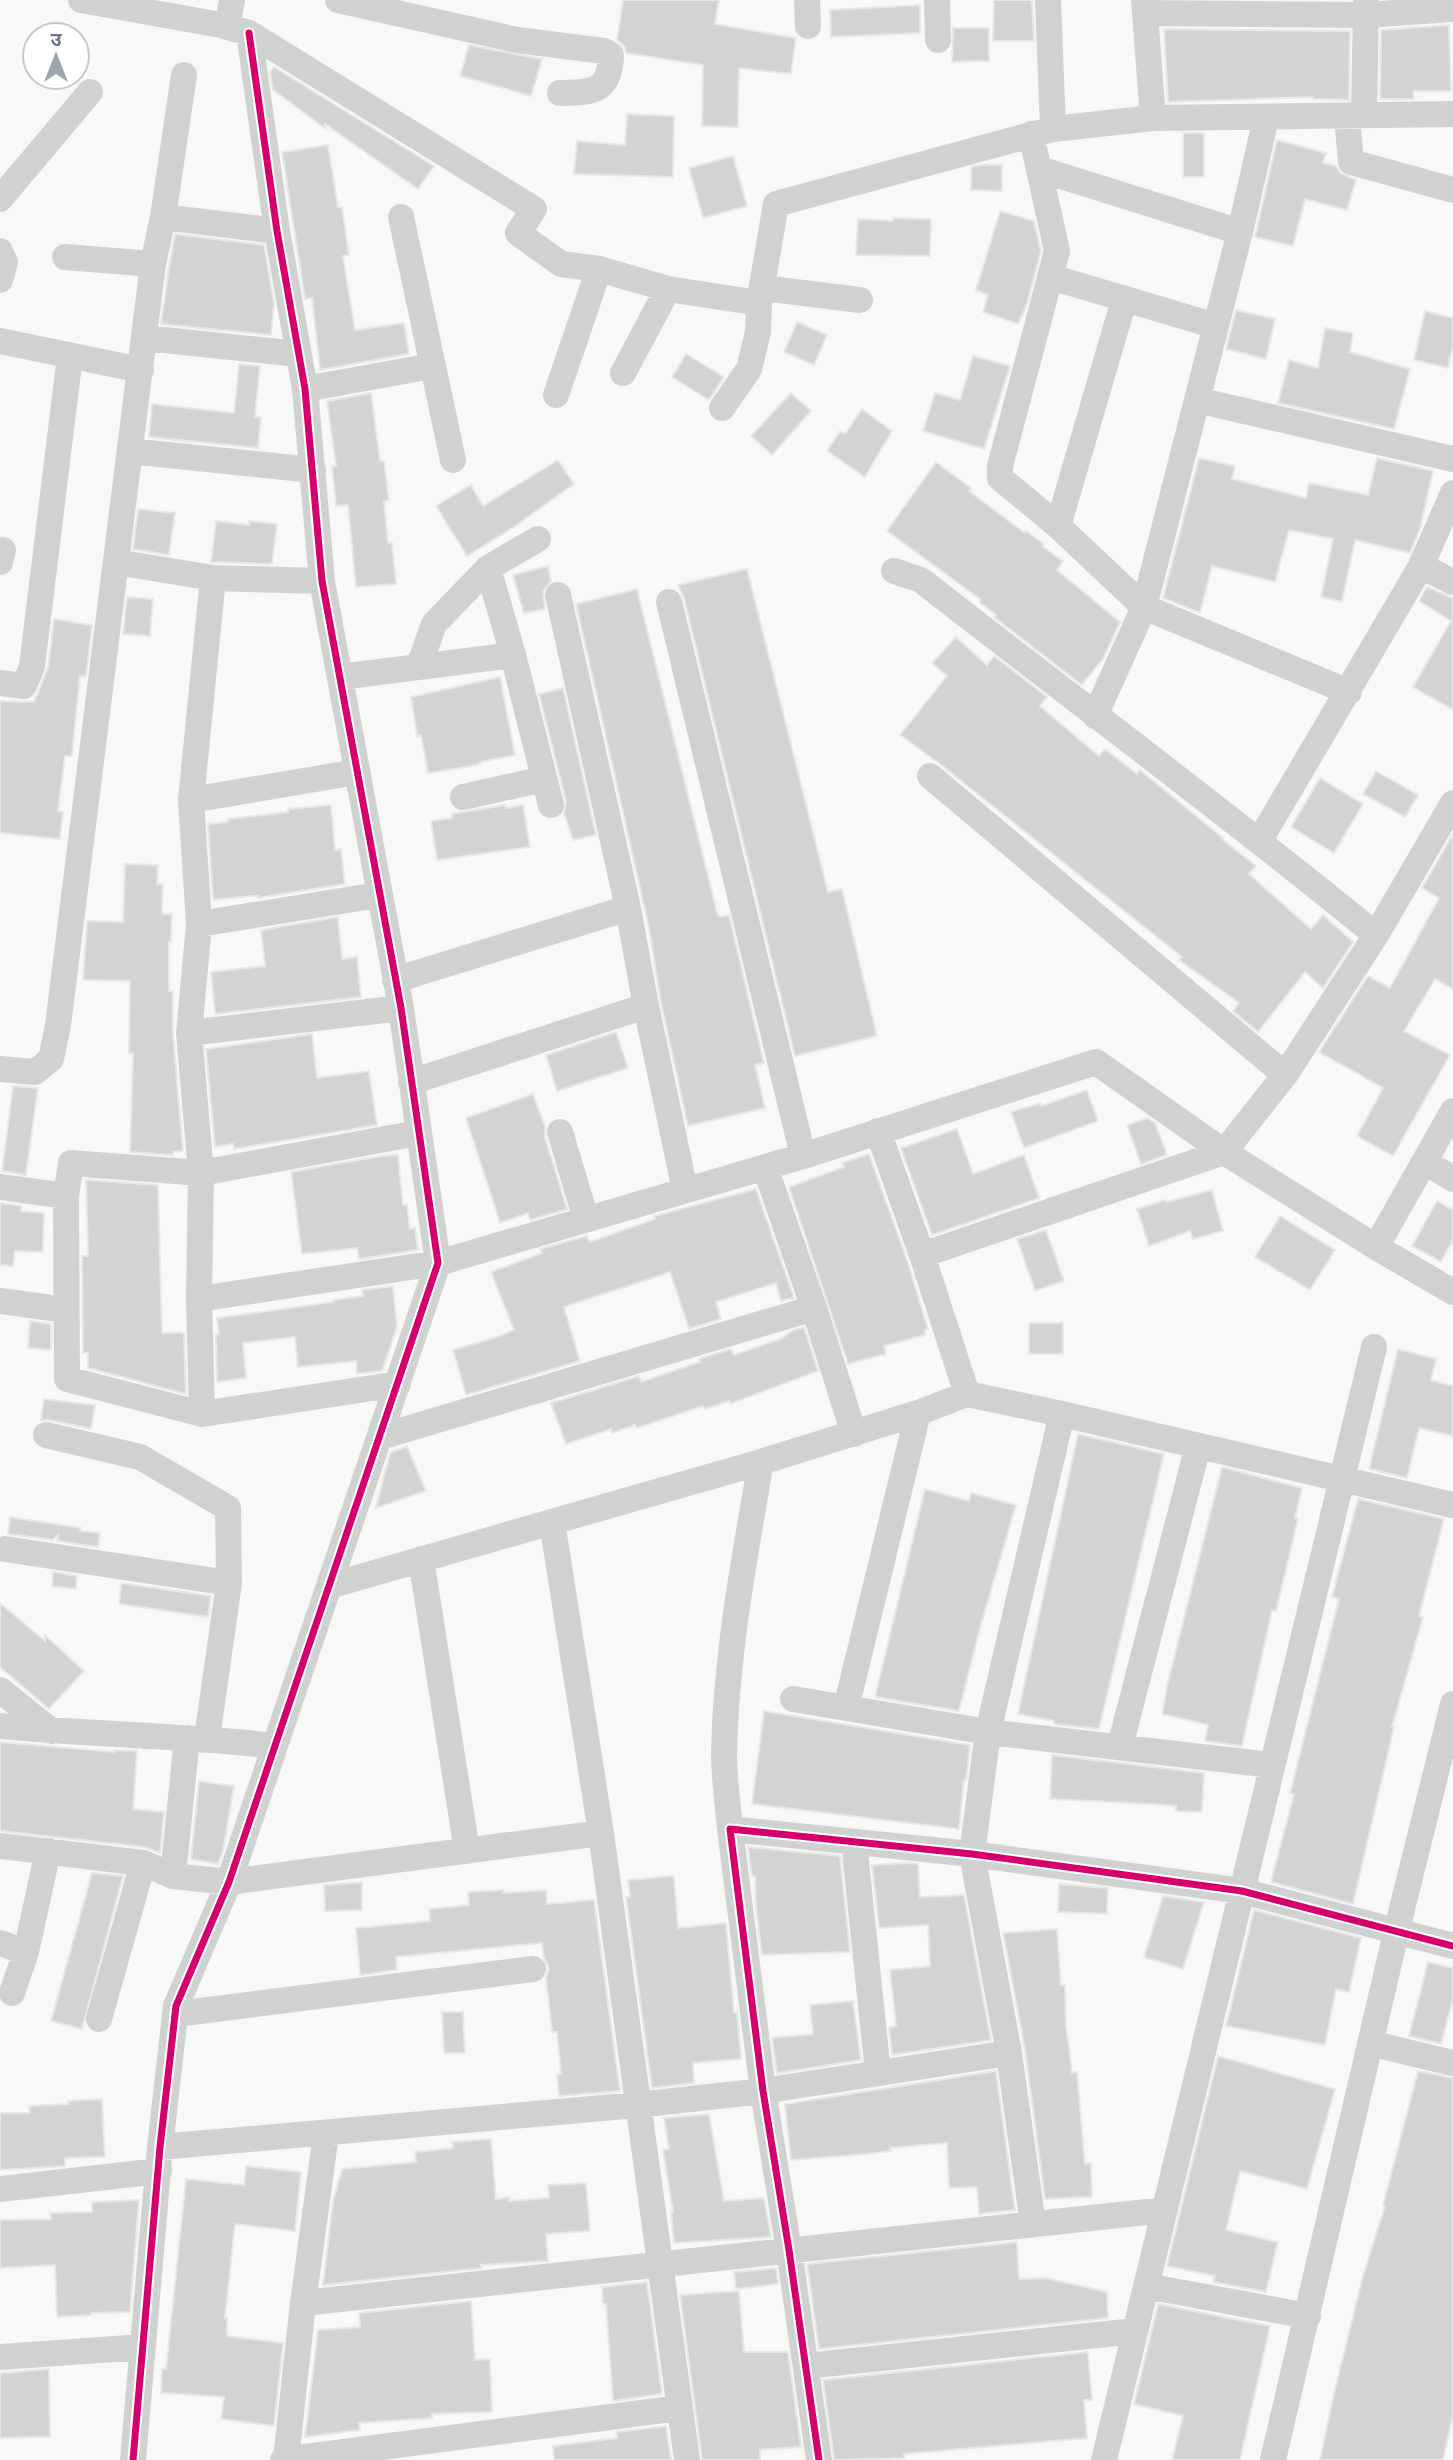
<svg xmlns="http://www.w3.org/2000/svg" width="1453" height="2460" font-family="Roboto,'Noto Sans Devanagari',sans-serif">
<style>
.building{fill:#d2d3d3;stroke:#e8e8e6;stroke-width:2}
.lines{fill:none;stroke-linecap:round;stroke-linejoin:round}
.street{stroke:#d0d2d2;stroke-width:26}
.cycleway-casing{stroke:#fff;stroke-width:11}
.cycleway{stroke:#d6006c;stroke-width:7}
</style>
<rect width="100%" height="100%" fill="#f8f8f7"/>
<!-- building -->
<path class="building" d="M623,0h96l-4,24 81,14 -5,36 -52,-6 -1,59 -36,-1 1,-61 -77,-12 -1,-6 -8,-7z
M994,0h38l2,41h-41z
M920,5v28l-89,4 -1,-27z
M1449,25l2,66h-38l1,8h-34l1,-69z
M953,28h36v33l-37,1z
M1164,29l186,2 -1,69 -36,-1v-2l-145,5z
M469,45l73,14 -11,37 -71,-20z
M274,67l160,99 -16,23 -93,-65 1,5 -53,-39 -3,-18z
M627,114l47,2 -1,61 -99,-3 3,-33 48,4z
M1183,133h21v44h-21z
M1277,140l49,13 -3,10 13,3 4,7 16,7 -9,30 -42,-11 -12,47 -38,-9z
M328,145l10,62h4l7,48 -6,1 12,74 49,-7 5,31 -89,16 -8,-72 -7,1 -23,-147z
M733,156l14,50 -44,12 -14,-50z
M979,165h23v26l-31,-1v-23z
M1000,211l34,10 7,30 -15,56 -8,17 -35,-12 5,-17 -12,-5z
M893,218l38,1 -1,37 -74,-1 2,-36 35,2z
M175,234l89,11 10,59 -3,31 -110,-11 8,-57z
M1236,310l39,9 -9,40 -40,-10z
M1425,311l28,7v27l-5,23 -34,-8z
M797,322l30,13 -13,30 -30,-13z
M1325,328l28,5 -3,19 60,17 -16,60 -116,-26 11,-43 29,8z
M686,354l38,23 -15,23 -37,-23z
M973,356l37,10 -26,83 -61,-18 12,-38 25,7z
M239,364l21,2 -5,51h6l-3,31 -109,-11 3,-33 82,9z
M371,393l9,68h4l5,39 -5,1 4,42h4l4,41 -40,3 -8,-82 -12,1 -4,-40h4l-9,-65z
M791,393l20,18 -39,44 -21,-19z
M862,409l30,22 -27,46 -38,-26 13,-20 5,3z
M1199,458l36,8 -3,13 74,19 3,-15 59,12 9,-37 56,13 -13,58 -10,24 -55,-13 -13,62 -21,-5 12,-58 -44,-9 -14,52 -63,-16 -12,47 -37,-15z
M558,460l16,24 -60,43 -47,29 -31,-50 35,-21 12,21z
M936,462l35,26 -2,3 56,42 1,-2 18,13 -2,2 21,15 -6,9 63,52 -17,37 -21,26 -88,-68 2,-2 -16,-12v-4l-93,-68z
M138,509l37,4 -6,42 -36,-6z
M216,521l33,4v-4l28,3 -5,40 -61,-2z
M548,566l3,15 -8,10 2,18 -21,4 -11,-38z
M747,569l81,323 14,-3 35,147 -82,20 -111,-458 -6,-13z
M1427,587l26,11v112l-40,-23 38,-66 -32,-20z
M637,589l80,323 3,5 9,-2 35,148 -9,2 10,43 -77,18 -27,-123 -12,-75 -73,-324z
M127,597l26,2 -3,37 -27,-2z
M54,619l38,6 -6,52 -6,-1 -8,80h-7l-7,55 5,1 -3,27 -60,-6v-132l34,1 14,-34z
M956,637l31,28 7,-9 53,41 -7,9 59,50 6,-7 32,25 3,-4 83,68 -1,1 34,27 -7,8 62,55 12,-14 30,27 -30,46 -18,-16 -47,60 -25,-21 6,-8 -60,-43 3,-3 -242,-193 -40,-29 47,-59 -15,-13z
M500,677l15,78 -35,7v2l-19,4 -33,5 -7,-38 -4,1 -6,-39z
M563,688l33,147 -23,5 -9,-27 2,-12 -27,-107z
M1376,771l42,24 -13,22 -42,-23z
M1320,778l43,26 -29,49 -43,-26z
M331,805l4,45 6,-1 4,35 -87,14v-2h-6l-39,4 -5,-76 20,-2v-3l60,-7v-3z
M505,805l1,3 17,-3 7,42 -93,13 -6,-39 21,-3 -1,-4z
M1453,834v155l-18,-10 -31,52 46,24 -57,101 -36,-20 26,-48 -64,-36 49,-76 22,12 49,-90 -17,-10z
M125,864l33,1 -1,19h6l-1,30h10l-1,28h-2v49h4v43l10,117 -10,1v3l-43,-3 3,-99h-4l1,-72 -47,-1 4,-59 36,1z
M338,917l4,42 15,-2 4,40 -146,17 -4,-42 54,-6 -4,-36z
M616,1032l12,36 -71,23 -11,-36z
M312,1034l5,44 52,-7 8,54 -143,24 -1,-5 -18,3 -9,-98z
M13,1086l25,2 -12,87 -24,-4z
M1087,1090l11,31 -74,27 -13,-36 29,-9 1,3z
M533,1094l12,33v10l22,72 -37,11 -2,-7 -28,10 -34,-105z
M1148,1118l7,5 12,32 -26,9 -14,-39z
M957,1129l16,45 51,-19 15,43 -107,37 -31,-87z
M869,1154l38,106 21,69 -3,1v5l-41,11 2,8 -38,10 -59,-177 55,-20 -2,-4z
M398,1155l5,50h4l3,24 5,-1 3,22 -59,9 -2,-11 -55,6 -11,-82 90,-16z
M86,1180l72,5 4,148h22l2,61 -98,-26v-15h-5l-1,-97h6z
M756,1189l38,109 -13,3 -5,-18 -60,19 5,17 -32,10 -19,-57 -106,35 16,54 -114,34 -13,-45 41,-12 20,-8 -23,-58 51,-19 -2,-4 47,-13 3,6 65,-23 -1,-3z
M1212,1190l11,41 -30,8 -3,-8 -41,15 -12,-37 28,-9 1,2z
M1437,1201l16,9v30l-12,22 -29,-16z
M0,1203l22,3 -1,5 23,2 -1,39 -28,-1 -2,15 -13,-1z
M1280,1216l55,34 -25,40 -55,-33z
M1046,1230l18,51 -29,10 -18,-52z
M393,1286l4,41 -15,44 -25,3 -1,-13 -58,6 -3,-30 -52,6 3,35 -29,4 -1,-48h3l-2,-16 116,-16v-2l30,-4 -1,-6z
M30,1321l21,3v26l-23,-2z
M1029,1323h34v31h-34z
M804,1327l14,44 -88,33 -1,-3 -24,8 -2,-3 -66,22 -2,-3 -23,8 -1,-4 -45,15 -15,-41 88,-27 2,6 59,-20 -2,-3 33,-10 3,6 48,-17 9,-7z
M1398,1349l38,10 -5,21 22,6v50l-34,-8 -12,50 -38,-9z
M44,1399l51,6 -4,24 -41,-9h-9z
M1078,1434l86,20 -65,275 -45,-5v-3l-36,-7z
M407,1446l19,45 -50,17 14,-55z
M1222,1467l80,21 -7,30 3,1 -22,92 -4,-1 -30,136 -37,-5 3,-16 -46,-11 5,-28z
M925,1489l44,12 2,-8 45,12 -36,123 -21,83 -84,-14z
M1358,1499l86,20 -25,97 4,1 -31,110h2l-41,177 -82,-22 23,-88 -4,-1 49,-194 -7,-2z
M10,1517l71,11 -1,3 20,2 -2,14 -41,-6 1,-6 -5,5 -45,-6z
M53,1572l24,4 -1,13 -24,-3z
M121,1583l90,13 -3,21 -89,-13z
M0,1603l45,38v-6l39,36 -35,38 -49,-42z
M764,1711l206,34 -4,36 -2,-1 -5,49 -207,-25z
M0,1742l114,10v-2l23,1 -4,58 31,3 -4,41 -15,-6 -145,-16z
M1052,1755l152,18 -2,39 -26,-1v-5l-25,-2 -101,-5z
M199,1781l35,5 -11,65 -5,13 -27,-5z
M748,1847l92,9 10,96 -88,3 -6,-46 -1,-33h-3z
M906,1863l12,1 2,33 44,-2 27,145 -99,15 -3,-28 7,-1 -6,-56 40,-4 -2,-41 -49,3 -7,-63z
M92,1873l31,3 -41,153 -31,-8z
M674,1876l4,52 48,-5 8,90 3,-1 4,47 -48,4 1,20 -42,5 -26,-191h4l-2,-17z
M362,1882v28l-37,1 -1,-26z
M1059,1884l49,4 -1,26 -49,-2z
M503,1890v3l43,-3 1,14 47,-4 26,191 -61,5 -2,-21 4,-1 -4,-42h-5l-6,-55 3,-9 -5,-10 -2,-15 -146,14 1,13 -37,5 -4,-47 74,-7 -1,-12 40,-4 -1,-13z
M1163,1896l41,6 -21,67 -39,-12z
M1254,1910l107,28 -12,54 -13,-3 -11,56 -99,-19z
M1057,1929l4,56h4l1,40 6,48 5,-1 8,92 6,-1 1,34 -47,2 -20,-149 -22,-117z
M1428,1962l25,6v31l-12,45 -32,-8z
M853,2001l8,59 -84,13 -5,-35 41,-4 -3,-29z
M442,2012h21l2,41h-21z
M1218,2056l117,33 -28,100 -67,-18 -14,59 52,12 -12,50 -53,-10 2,-6 -48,-10z
M996,2071l19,139 -36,4 -2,-27 -28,1 -2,-45 -57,5 1,3 -24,3 -76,6 -6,-56z
M1418,2071l35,7v337l-10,45h-123l14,-67 29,-117 22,-70 -2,-1z
M102,2099l3,58 -40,1v8l-65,4v-57h30l-1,-7 40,-2 -1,-3z
M709,2114l15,87 40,-3 7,39 -97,6 -3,-31h2l-10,-62 6,-1 -5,-31z
M491,2139l5,60 13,-2v4l40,-3 -1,-13 38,-2 4,48 -44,3 2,27 -67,4 1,3 -159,17 10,-84 9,-32 74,-7 -1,-10 38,-4 -1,-6z
M246,2166l55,6 -6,59 -60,-7 -10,94h2v18l56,7 -9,83 -53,-7 3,-22 -63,-4 1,-24h4l20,-190 58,6z
M139,2200l-9,112 -39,1v2l-34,2 -2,-52 -55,3v-48l51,-1 -1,-6 42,-1v-10z
M1017,2242l2,37 27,-1 61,14 1,26 -289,31 -12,-85z
M776,2268l2,16 -42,5 -2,-17z
M647,2282l15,112 -49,7 -7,-97h-3l-1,-17z
M739,2291l5,61h44l13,95 -41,3v10h-58l-22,-165z
M471,2301l4,59 15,-1 2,53 -60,2v4l-73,5 1,7 -55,7 13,-107 42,-3 -1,-14z
M1158,2304l112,22 -30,134h-68l11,-44 -49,-12z
M1088,2352l4,48h-8l3,38 -183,16v4l-70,2 -11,-80z
M49,2369l1,68 -50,1v-65z
M666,2426l5,34h-117l-1,-14 64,-8 -1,-6z"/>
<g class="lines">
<!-- street -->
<path class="street" d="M81,0l140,25 28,8 285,176 -16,24 43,31 38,5 69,20 91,14
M338,0l179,40 87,11 7,4c-1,38 -19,37 -51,38
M807,0l1,26
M937,0l1,40
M1048,0l5,129
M1144,0l9,118
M1145,13l221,2 87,-6
M227,27l5,-27
M1364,115l2,-115
M1347,117l4,45 102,28
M1031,134l26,117 -57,215v12l58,48 86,81 205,85
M1039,169l201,63
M0,199l90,-107
M163,217l114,14
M401,217l52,243
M0,251l5,11 -5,18
M65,257l88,7
M1051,277l165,49
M762,288l98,12
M145,338l153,16
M0,341l141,29
M623,373l45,-84
M305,389l127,-23
M556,395l43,-126
M1197,400l256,59
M722,408l27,-39 9,-37 1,-29 17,-99 277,-75 100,-11 300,-4
M130,451l183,19
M1058,526l66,-226
M0,562l3,-12
M116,562l97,16 109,3
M1421,566l32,16
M488,568l25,87 38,150
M894,571l27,9c152,119 306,233 455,355
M558,595l70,313
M669,602l134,554
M419,666l15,-42 54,-56 50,-29
M340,677l173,-22
M0,683l24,3 8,-20 38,-310
M1095,716l49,-109 96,-375 26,-114
M930,776l355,299
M463,797l81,-18
M191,800l166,-28
M1260,840l161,-274 32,-73
M199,924l179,-29
M395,980l233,-72 18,98 39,184
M189,1033l212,-25
M0,1069l35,3 16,-13 7,-34 95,-761 10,-47 21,-142
M411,1082l235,-76
M878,1131l44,124 45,139 95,20 391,91
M560,1132l26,87
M1425,1162l28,17
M765,1167l49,141 40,126
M0,1187l66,9
M1376,1247l77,-136
M922,1255l302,-103 61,-77 91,-140 77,-132
M199,1299l239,-36 365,-107 293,-94 128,90 152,95 77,45
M0,1301l66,9
M398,1384l-196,30 -135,-35 -1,-183 5,-33 130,10 217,-40
M202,1414l-3,-115 2,-126 -12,-140 10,-109 -8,-124 22,-222
M46,1435l94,22 88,51 1,75 -22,155
M380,1437l434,-129
M552,1522l49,311 86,627
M5,1549l224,34
M421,1559l46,292
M329,1586l432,-124 157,-49
M0,1690l51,41
M793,1699l195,33 284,33
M846,1708l72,-295 49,-19
M0,1726c92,9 184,9 275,20
M1120,1746l78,-300
M730,1829c-2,-24 -6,-50 -6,-75 2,-98 20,-195 37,-292
M854,1842l24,231
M0,1846l143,17 30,13 56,6 372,-49
M173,1876l14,-138
M0,1943l26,9
M12,1993l14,-41 22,-101
M176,2014l357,-45
M99,2019l44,-156
M1370,2043l83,20
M160,2147l477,-42 126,-14 246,-38
M0,2189l159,-18
M1033,2224l-24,-171 -37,-199 16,-122 74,-318
M1146,2286l162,30
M303,2303l862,-93
M0,2357l143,-10
M806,2366l329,-35
M133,2460l27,-313 16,-141 53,-124 209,-619 -37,-255 -79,-427 -17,-192 -28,-158 -28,-198
M283,2460l396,-52
M286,2460l17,-157 23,-169
M819,2460l-30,-210 -26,-159 -33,-262 242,25 270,37 211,55
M1104,2460l270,-1113
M1273,2460l123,-527 57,-229"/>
<!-- cycleway casing -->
<g class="cycleway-casing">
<path id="cycleway" d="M133,2460l27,-313 16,-141 53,-124 209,-619 -37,-255 -79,-427 -17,-192 -28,-158 -28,-198
M819,2460l-30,-210 -26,-159 -33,-262 242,25 270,37 211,55"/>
</g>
<!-- cycleway -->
<use href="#cycleway" class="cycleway"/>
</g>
<!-- north arrow -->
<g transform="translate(56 56)"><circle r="33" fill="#ffffff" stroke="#c2c9cf" stroke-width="2"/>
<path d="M0-5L12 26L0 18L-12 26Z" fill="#9aa5af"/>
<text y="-10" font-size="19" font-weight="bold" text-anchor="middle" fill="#677888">उ</text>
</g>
</svg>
